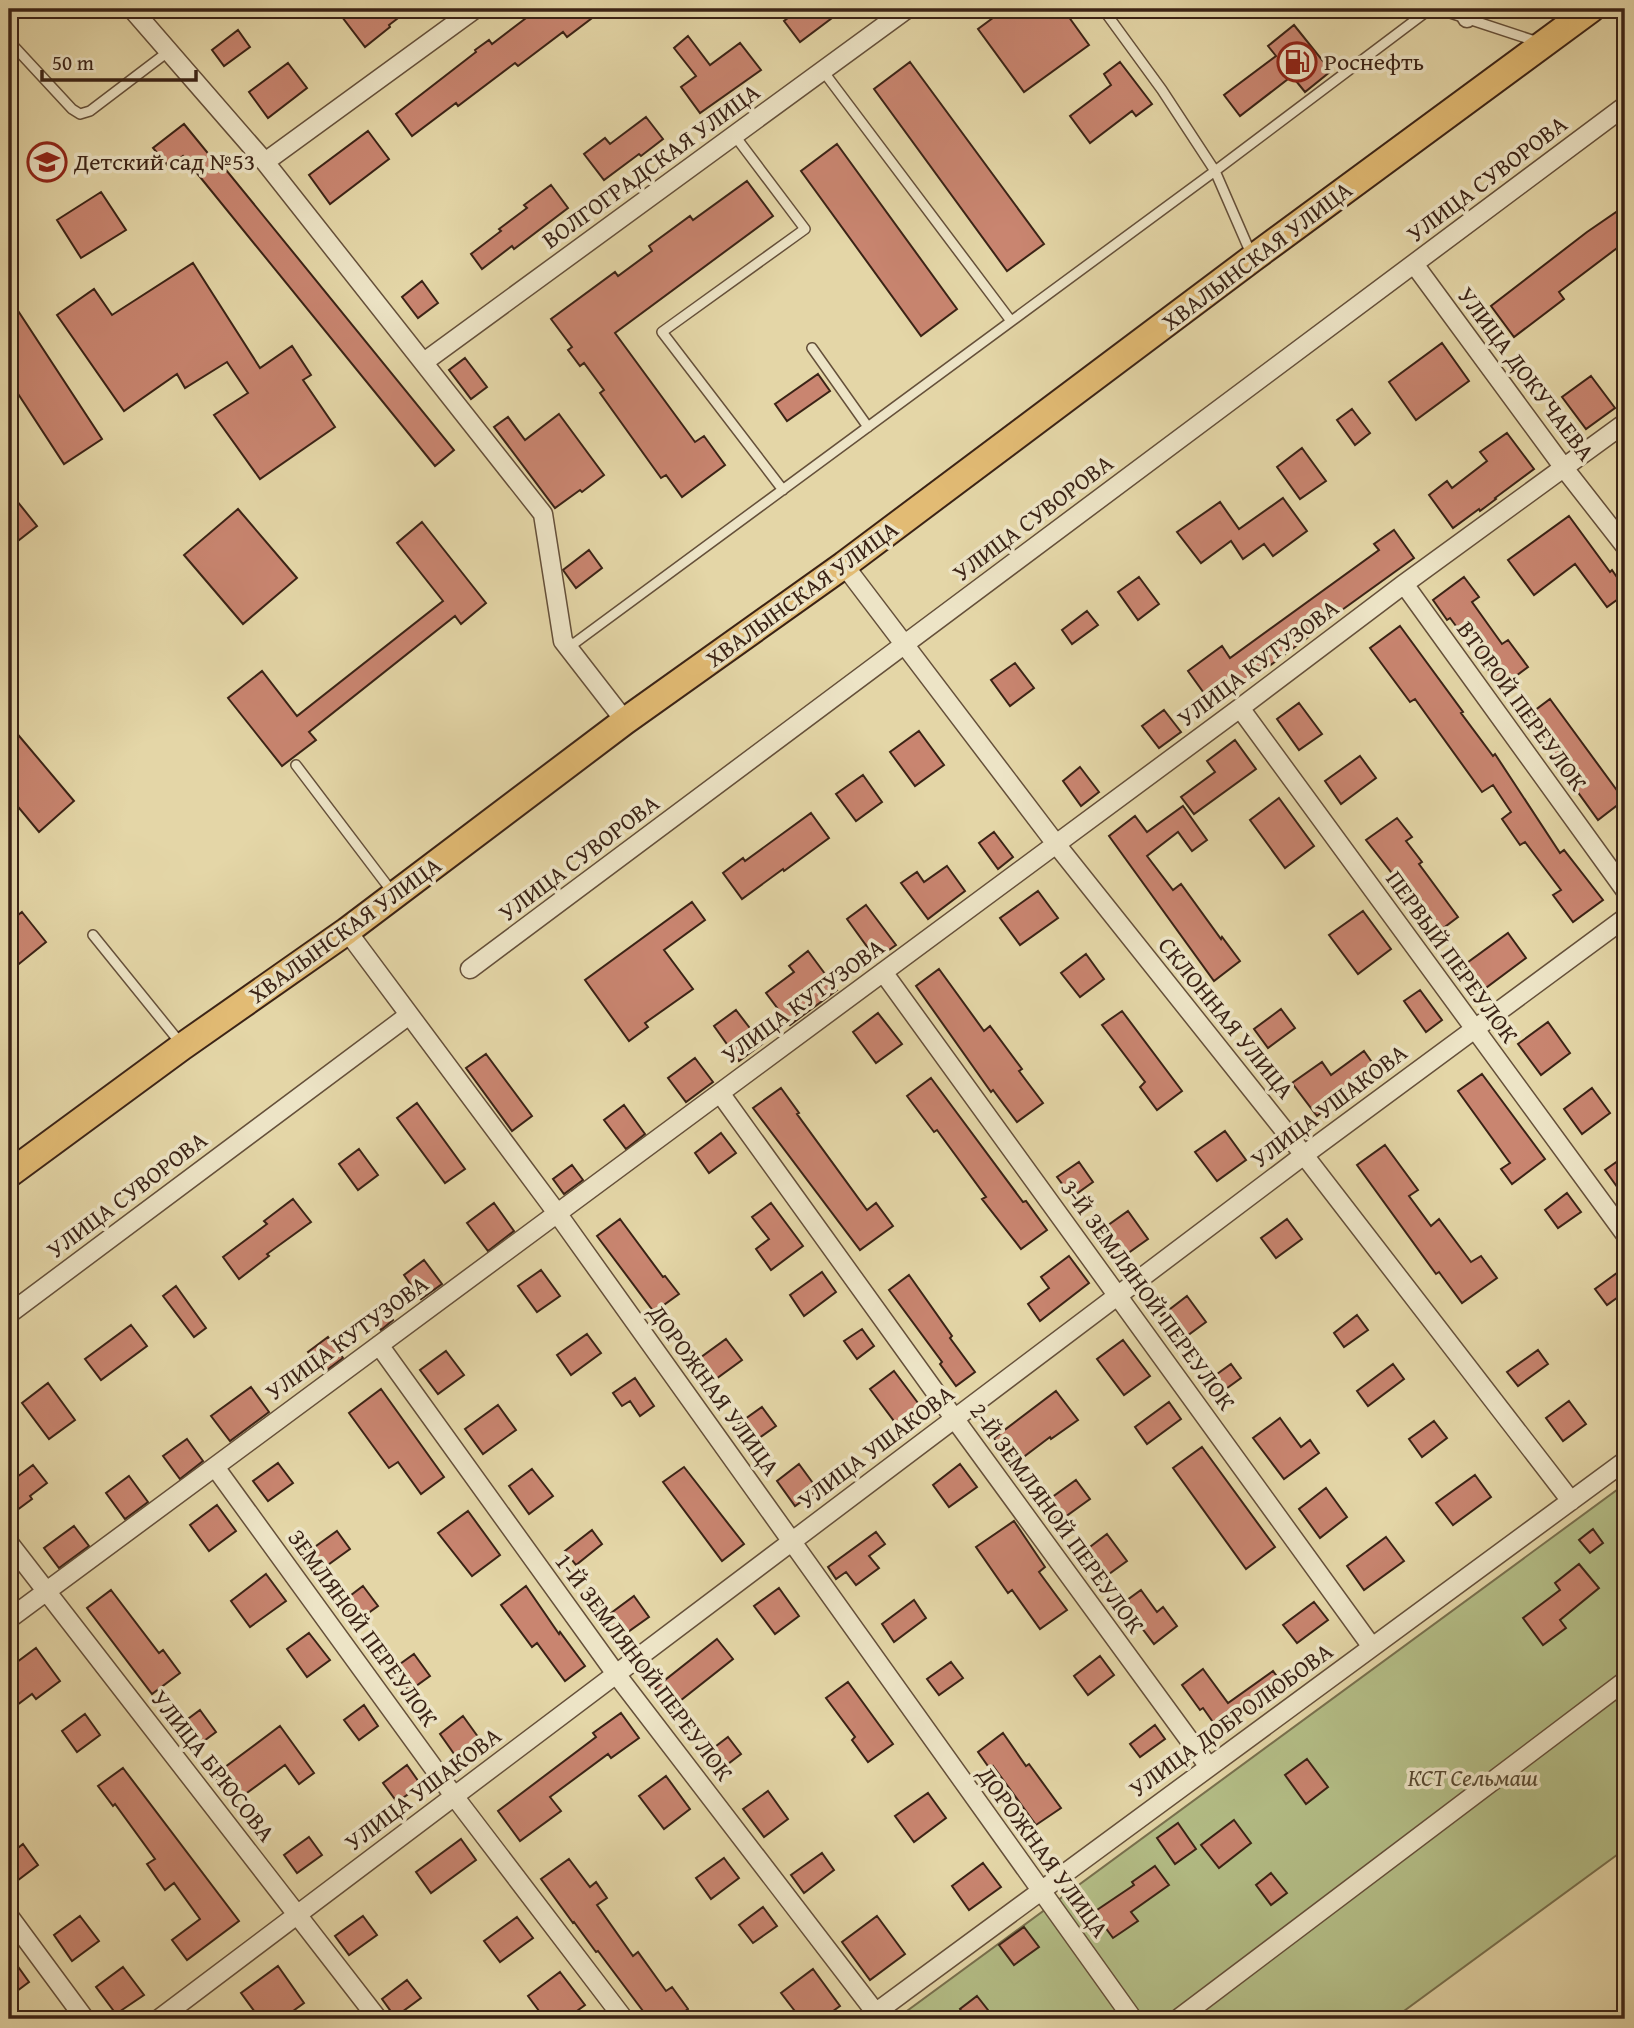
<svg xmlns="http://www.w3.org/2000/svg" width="1634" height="2028" font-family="'Gentium Book Plus',serif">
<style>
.green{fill:#b4be87;stroke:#78704e;stroke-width:2}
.building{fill:#c98570;stroke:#3b2316;stroke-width:2}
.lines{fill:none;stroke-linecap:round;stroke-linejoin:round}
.service-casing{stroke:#65503a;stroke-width:12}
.minor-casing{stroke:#65503a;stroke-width:21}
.primary-casing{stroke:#3b2316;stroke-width:30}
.service{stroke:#ede4c6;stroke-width:9}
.minor{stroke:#ede4c6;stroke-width:18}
.primary{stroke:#e2bb74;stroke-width:26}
.labels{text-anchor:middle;stroke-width:7;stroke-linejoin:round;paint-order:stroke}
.poi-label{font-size:24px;fill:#3b2316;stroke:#ede4c6;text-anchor:start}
.street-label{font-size:24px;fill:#3b2316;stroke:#ede4c6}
.park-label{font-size:24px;font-style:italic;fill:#594a32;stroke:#ede4c6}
</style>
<rect width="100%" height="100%" fill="#e4d6a7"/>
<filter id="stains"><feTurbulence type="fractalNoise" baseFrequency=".00286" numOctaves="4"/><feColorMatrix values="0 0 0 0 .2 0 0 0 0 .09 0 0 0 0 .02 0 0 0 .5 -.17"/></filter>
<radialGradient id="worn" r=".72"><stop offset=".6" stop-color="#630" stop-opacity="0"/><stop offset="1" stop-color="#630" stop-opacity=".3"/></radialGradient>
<!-- green -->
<path class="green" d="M1625,1484v365l-232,170h-497z"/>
<!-- building -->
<path class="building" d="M336,9h74l-21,16 1,2 -25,20z
M538,9h66l-37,28 -4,-5 -45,34 -3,-3 -57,43 -2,-3 -44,33 -16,-22 80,-62 -1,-2 14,-10 3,4z
M800,9h44l-44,33 -16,-21z
M1005,9h58l26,36 -65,47 -46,-63z
M1294,25l37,46 -26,21 -13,-16 -52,40 -16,-21 52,-39 -8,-10z
M238,30l12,17 -26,19 -12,-16z
M688,36l22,29 30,-22 21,27 -61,43 -19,-26 15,-11 -22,-28z
M910,62l134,182 -37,27 -133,-182z
M1120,62l32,42 -16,12 -4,-5 -42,32 -20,-27 41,-31 -7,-11z
M288,63l19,25 -39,30 -19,-26z
M646,117l17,22 -22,17 -2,-2 -35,26 -20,-26 21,-16 5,6z
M184,124l31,38 3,-2 236,290 -19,16 -252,-310 -14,11 -16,-19z
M368,131l21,28 -59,45 -21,-29z
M837,144l120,165 -36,27 -120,-165z
M747,181l26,35 -158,117 80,109 9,-6 21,29 -43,32 -16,-22 -5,3 -61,-85 4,-3 -20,-27 -4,3 -12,-16 4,-3 -21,-28 64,-47 3,4 34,-25 -3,-5 41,-30 3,4z
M551,185l17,23 -54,41 -2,-3 -30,23 -11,-15 30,-23 -2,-2 28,-21 -3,-3z
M101,192l25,38 -45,28 -24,-38z
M1625,206v36l-66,50 5,7 -50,38 -23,-31 96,-74z
M193,263l67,105 32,-22 19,29 -8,5 32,47 -75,52 -46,-64 34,-22 -21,-31 -42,26 -8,-14 -53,37 -67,-96 37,-26 18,26z
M422,281l16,22 -20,15 -16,-21z
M9,297l93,142 -38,25 -55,-84z
M1442,343l27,38 -53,39 -27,-38z
M465,358l22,29 -16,12 -22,-29z
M818,374l12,17 -43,30 -12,-17z
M1591,376l24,32 -29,21 -24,-32z
M1352,409l18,24 -15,12 -18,-25z
M559,414l45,61 -22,17 -2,-2 -25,18 -61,-81 14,-10 17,23z
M1507,433l27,36 -39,29 1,1 -16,12 -1,-2 -26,19 -24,-33 18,-14 5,7 35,-27 -7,-9z
M1302,448l24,33 -26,18 -23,-32z
M9,491l28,35 -28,22z
M1283,498l24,33 -34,25 -9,-12 -21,15 -12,-18 -30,22 -24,-31 43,-30 19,27z
M238,509l59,69 -54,46 -59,-69z
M1569,516l41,56 2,-2 13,19v5l-18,13 -32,-43 -41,31 -26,-35z
M422,522l64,81 -25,21 -6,-8 -146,116 7,8 -34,26 -54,-68 34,-27 35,45 146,-115 -46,-58z
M1394,530l20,28 -104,75 1,2 -97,72 -26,-36 34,-25 8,12 149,-108 -5,-6z
M589,550l13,18 -26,20 -13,-18z
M1139,577l20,27 -21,16 -20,-28z
M1464,577l15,20 -7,5 30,42 6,-4 20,27 -27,20 -36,-49 -15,-20 -3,2 -14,-20z
M1087,611l11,14 -26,19 -10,-14z
M1400,626l63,86 -2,1 32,43 2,-2 65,99 4,-3 39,50 -30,22 -20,-27 8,-5 -36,-48 -5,3 -18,-26 9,-7 -18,-27 -11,7 -67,-93 -5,3 -40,-54z
M1015,663l19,25 -24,18 -19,-26z
M1550,699l74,101 -26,20 -26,-36 2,-2 -48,-65z
M1299,703l23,31 -23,16 -22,-31z
M1164,710l17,22 -22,16 -17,-22z
M9,724l65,77 -35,31 -30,-36z
M919,731l25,34 -29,21 -25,-34z
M1235,740l21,29 -62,45 -13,-17 34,-25 -8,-11z
M1360,756l16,22 -35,26 -16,-23z
M1080,767l19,25 -18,14 -18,-25z
M863,775l19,27 -26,19 -20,-27z
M1279,798l35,48 -29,22 -35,-48z
M1183,806l24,34 -15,11 -14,-19 -31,24 26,34 8,-6 40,55 1,-2 18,24 -26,20 -105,-145 26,-20 12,16z
M811,813l18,25 -45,33 -1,-2 -41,30 -19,-26 20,-15 2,3z
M1397,818l15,19 -6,4 16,21 -3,2 39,53 -24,18 -22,-30 3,-2 -49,-63z
M994,832l19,25 -15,12 -19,-26z
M947,866l18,25 -37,28 -27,-36 16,-11 7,10z
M1038,891l20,27 -38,27 -20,-27z
M692,902l13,18 -41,30 29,39 -48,34 3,4 -19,14 -44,-61z
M866,905l30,40 -20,14 -29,-40z
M1363,911l28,38 -33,25 -29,-39z
M22,912l24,30 -37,30v-50z
M1508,933l18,25 -47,35 -19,-25z
M808,951l29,39 -47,35 -24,-32 28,-21 -5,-6z
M1086,954l18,25 -24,18 -19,-24z
M939,969l45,62 6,-5 32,43 -3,2 24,32 -26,19 -24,-32 -2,2 -75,-106z
M1420,990l22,30 -16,12 -22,-31z
M1281,1009l14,19 -27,20 -14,-19z
M736,1010l26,34 -23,17 -25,-35z
M1122,1011l60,80 -25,19 -17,-23 5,-5 -43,-57z
M878,1013l24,31 -26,19 -23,-31z
M1548,1022l22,31 -29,22 -23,-31z
M1364,1051l12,17 -32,23 2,3 -29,22 -25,-33 30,-21 9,13z
M486,1054l46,62 -20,15 -46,-63z
M695,1058l18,24 -27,20 -18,-24z
M1482,1074l63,85 -33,25 -11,-15 9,-6 -52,-72z
M931,1078l92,124 3,-1 21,29 -26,19 -39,-50 4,-2 -49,-67 -3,2 -27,-36z
M781,1088l18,25 -2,1 70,96 9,-7 17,23 -33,24 -107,-142z
M1592,1088l18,25 -28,21 -18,-25z
M417,1103l48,66 -20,14 -48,-65z
M624,1105l21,29 -19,15 -22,-29z
M1225,1131l21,29 -29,21 -22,-29z
M721,1133l15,20 -27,20 -14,-20z
M1385,1145l33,45 -9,6 22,30 8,-7 32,43 10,-6 16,22 -35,25 -23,-31 -3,2 -79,-109z
M359,1149l19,26 -20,15 -19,-26z
M1625,1156v42l-20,-28z
M1079,1162l14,20 -21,15 -15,-20z
M572,1165l11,15 -19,14 -11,-15z
M1567,1193l14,19 -23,16 -13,-18z
M293,1199l18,23 -44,32 2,2 -30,23 -16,-22 44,-33 -3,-3z
M494,1203l20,28 -26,20 -21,-28z
M771,1203l32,43 -32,24 -15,-21 13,-10 -17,-22z
M1128,1211l20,28 -31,22 -20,-28z
M620,1219l43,58 2,-1 14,18 -25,18 -57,-76z
M1287,1219l15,20 -26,19 -15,-20z
M1069,1256l20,27 -49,38 -12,-17 21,-16 -8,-11z
M424,1260l18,24 -21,15 -17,-24z
M1625,1267v25l-18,13 -12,-16z
M541,1270l19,26 -23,16 -19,-26z
M822,1272l14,20 -32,24 -14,-21z
M909,1275l43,61 -2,2 25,34 -19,14 -16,-22 2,-2 -53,-72z
M176,1286l30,42 -12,9 -31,-41z
M1187,1296l19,26 -26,19 -19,-25z
M381,1304l12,16 -12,10 -12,-17z
M1357,1315l11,15 -24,17 -10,-14z
M131,1325l16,21 -46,34 -16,-21z
M862,1329l12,17 -17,13 -13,-18z
M587,1334l14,19 -30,22 -14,-20z
M328,1337l15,21 -20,15 -15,-21z
M726,1339l16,21 -33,24 -16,-21z
M1123,1340l27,36 -26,19 -27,-36z
M1538,1350l10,14 -30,22 -11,-14z
M446,1351l18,24 -26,19 -18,-24z
M1231,1364l10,14 -25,18 -10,-14z
M1393,1364l11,15 -36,27 -11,-15z
M894,1371l27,36 -24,18 -27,-36z
M635,1378l19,28 -14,10 -10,-15 -8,5 -9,-13z
M48,1383l27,37 -26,19 -27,-36z
M251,1387l18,25 -39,29 -19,-25z
M381,1389l63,88 -23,17 -23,-32 -9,6 -40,-55z
M1056,1391l22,29 -27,19 -1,-2 -37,28 -19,-27z
M1569,1401l17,23 -23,17 -17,-23z
M1169,1402l12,17 -34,25 -12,-17z
M498,1405l18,25 -33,24 -18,-25z
M762,1407l14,19 -24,17 -14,-19z
M1280,1418l21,29 9,-7 9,13 -35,26 -31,-41z
M1434,1421l13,17 -25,19 -13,-18z
M187,1439l16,22 -23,18 -17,-23z
M1202,1447l73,100 -29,22 -73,-101z
M278,1463l15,20 -25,18 -15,-20z
M799,1464l19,26 -23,16 -18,-25z
M960,1464l17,23 -28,20 -16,-22z
M33,1465l14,18 -17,13 2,3 -23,17v-33z
M684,1467l60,77 -22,17 -59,-79z
M532,1469l21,27 -24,18 -20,-28z
M1475,1475l16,22 -38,28 -17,-22z
M129,1476l19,26 -23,17 -19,-26z
M1076,1480l14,19 -32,23 -14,-19z
M1326,1488l21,29 -27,21 -21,-29z
M217,1505l19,26 -27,20 -19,-26z
M468,1511l32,44 -28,21 -34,-43z
M1014,1521l31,46 -6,5 28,38 -27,19 -28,-39 -4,3 -32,-46z
M74,1526l15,20 -30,22 -15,-20z
M1593,1529l10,14 -13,10 -11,-13z
M592,1530l10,14 -26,21 -11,-14z
M337,1531l13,18 -32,23 -13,-18z
M876,1532l9,12 -16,12 10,12 -23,17 -10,-13 -10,7 -8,-12z
M1107,1534l20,27 -25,18 -20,-26z
M1386,1537l18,24 -40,29 -17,-24z
M1579,1564l20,24 -39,32 6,8 -23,17 -20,-27 37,-28 -5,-7z
M266,1574l20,27 -36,26 -19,-26z
M363,1586l15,20 -22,16 -14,-20z
M526,1586l33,48 1,-2 25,34 -20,15 -28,-38 -5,4 -31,-42z
M779,1588l20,28 -24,18 -21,-28z
M111,1590l48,63 4,-3 17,23 -28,21 -65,-86z
M1141,1590l16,22 6,-5 14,19 -23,18 -31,-41z
M634,1596l15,21 -31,22 -15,-20z
M914,1600l12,18 -32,24 -12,-18z
M1314,1602l14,18 -31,23 -14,-18z
M309,1633l21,27 -23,17 -20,-28z
M717,1639l16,20 -62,49 -16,-20z
M36,1648l24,33 -24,18 -4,-5 -23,17v-43z
M414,1654l16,22 -21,15 -16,-22z
M1100,1656l14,19 -26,20 -14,-19z
M951,1662l12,16 -24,17 -12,-16z
M1203,1669l25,34 45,-32 10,14 -63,47 -17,-24 -3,2 -18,-25z
M848,1682l45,62 -25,18 -16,-22 3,-3 -29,-39z
M364,1705l14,21 -19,14 -15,-20z
M200,1710l16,22 -23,17 -16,-22z
M621,1713l18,25 -28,20 -3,-4 -58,43 11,14 -41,30 -22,-30 98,-74 -3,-4z
M85,1714l15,21 -23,17 -15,-21z
M463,1716l18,25 -24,17 -17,-24z
M1155,1725l10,14 -25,18 -10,-13z
M280,1726l34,47 -15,11 -14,-19 -52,38 -20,-27z
M1003,1733l23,33 3,-2 32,44 -25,17 -43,-59 -3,3 -12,-17z
M728,1737l13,17 -21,16 -13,-17z
M1307,1759l21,28 -22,17 -21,-29z
M407,1765l14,20 -24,17 -14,-19z
M123,1768l116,153 -52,39 -15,-20 28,-21 -26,-36 -9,7 -18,-26 8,-5 -40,-55 -2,2 -15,-20z
M666,1776l24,33 -26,20 -25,-33z
M768,1791l20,28 -24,18 -21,-28z
M928,1793l18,25 -32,24 -19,-26z
M1234,1820l17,23 -32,25 -18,-23z
M1178,1823l18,26 -21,15 -18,-26z
M309,1837l13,18 -25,18 -13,-18z
M461,1839l15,21 -45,33 -15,-21z
M23,1844l15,21 -29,22v-32z
M822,1853l12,17 -30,23 -13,-18z
M724,1858l15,20 -28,21 -15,-21z
M569,1859l21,28 6,-5 11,16 -10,7 36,51 5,-4 28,39 6,-4 16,22 -13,10h-26l-51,-68 -2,1 -22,-30 -1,1 -32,-44z
M983,1863l18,24 -32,23 -17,-24z
M1155,1866l14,19 -38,27 7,9 -25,17 -19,-26 40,-27 -2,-3z
M1271,1873l16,20 -16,12 -15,-20z
M763,1907l14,19 -24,17 -14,-18z
M80,1916l19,25 -27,20 -18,-26z
M363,1916l14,19 -28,20 -14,-19z
M877,1916l28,38 -35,26 -28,-38z
M517,1917l16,21 -33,24 -16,-21z
M1024,1927l15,20 -25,18 -15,-20z
M9,1954l20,28 -20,15z
M278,1966l26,37 -22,16h-22l-19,-26z
M123,1967l21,28 -28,19 -20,-27z
M813,1969l27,37 -18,13h-21l-20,-26z
M560,1972l25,33 -19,14h-21l-17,-23z
M407,1980l14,18 -26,19 -13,-18z
M977,1996l18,23h-27l-8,-10z"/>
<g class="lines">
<!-- service casing -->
<g class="service-casing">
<path id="service" d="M1438,9l100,33
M9,41l63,68 8,5 10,-3 79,-60
M823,71l188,250
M735,136l70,93 -143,103 121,158
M1252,256l-37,-85 215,-162
M812,348l56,79
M568,648l647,-477 -53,-81 -59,-81
M296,765l97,128
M93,935l89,110"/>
</g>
<!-- minor casing -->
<g class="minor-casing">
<path id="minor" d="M132,9l133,153 278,352 20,127 62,80
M1467,18v-9
M265,162l210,-153
M1414,264l150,204 61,78
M424,362l483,-353
M844,565l212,279 248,311 267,346
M1404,584l221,306
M1240,708l385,526
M347,931l210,282 576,806
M470,969l1155,-863
M883,972l489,675
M720,1093l234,325 255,349
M9,1314l400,-299
M379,1345l237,329 260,339
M215,1467l239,329 170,223
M9,1543l369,476
M9,1619l1231,-911 164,-124 221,-161
M9,1916l76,103
M159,2019l1145,-864 321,-237
M867,2019l758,-558
M1178,2019l447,-338"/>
</g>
<!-- primary casing -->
<g class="primary-casing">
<path id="primary" d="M9,1174l174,-128 164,-115 278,-210 219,-156 409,-307 338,-249"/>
</g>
<!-- service -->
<use href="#service" class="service"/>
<!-- minor -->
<use href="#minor" class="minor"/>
<!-- primary -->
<use href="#primary" class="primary"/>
</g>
<!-- icons -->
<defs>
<g id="fuel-ring" transform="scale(2.0125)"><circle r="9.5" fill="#ede4c6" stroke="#8f2418" stroke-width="1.5"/><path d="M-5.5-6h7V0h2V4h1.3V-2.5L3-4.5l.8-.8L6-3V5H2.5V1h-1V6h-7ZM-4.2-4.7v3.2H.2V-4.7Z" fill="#8f2418"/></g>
<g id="school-ring" transform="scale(2.0125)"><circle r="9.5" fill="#ede4c6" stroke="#8f2418" stroke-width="1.5"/><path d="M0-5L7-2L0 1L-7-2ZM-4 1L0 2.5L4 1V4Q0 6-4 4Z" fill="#8f2418"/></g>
</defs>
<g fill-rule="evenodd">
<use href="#fuel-ring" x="1297" y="62"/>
<use href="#school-ring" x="47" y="162"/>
</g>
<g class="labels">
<!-- poi labels -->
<g class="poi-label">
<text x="1324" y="70">Роснефть</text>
<text x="74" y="170">Детский сад №53</text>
</g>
<!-- street labels -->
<g class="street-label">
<text transform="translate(651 166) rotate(-36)" y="8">ВОЛГОГРАДСКАЯ УЛИЦА</text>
<text transform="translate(1487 179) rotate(-37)" y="8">УЛИЦА СУВОРОВА</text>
<text transform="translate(1257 256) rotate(-37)" y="8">ХВАЛЫНСКАЯ УЛИЦА</text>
<text transform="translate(1526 374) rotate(53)" y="8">УЛИЦА ДОКУЧАЕВА</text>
<text transform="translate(1033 518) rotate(-37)" y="8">УЛИЦА СУВОРОВА</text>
<text transform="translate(802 594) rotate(-36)" y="8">ХВАЛЫНСКАЯ УЛИЦА</text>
<text transform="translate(1258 663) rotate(-37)" y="8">УЛИЦА КУТУЗОВА</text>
<text transform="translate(1522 706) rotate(54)" y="8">ВТОРОЙ ПЕРЕУЛОК</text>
<text transform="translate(579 858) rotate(-37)" y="8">УЛИЦА СУВОРОВА</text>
<text transform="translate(345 930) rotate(-36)" y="8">ХВАЛЫНСКАЯ УЛИЦА</text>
<text transform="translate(1452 957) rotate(54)" y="8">ПЕРВЫЙ ПЕРЕУЛОК</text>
<text transform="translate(803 1001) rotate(-36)" y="8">УЛИЦА КУТУЗОВА</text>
<text transform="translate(1226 1018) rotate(51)" y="8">СКЛОННАЯ УЛИЦА</text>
<text transform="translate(1329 1106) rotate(-37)" y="8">УЛИЦА УШАКОВА</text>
<text transform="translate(127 1195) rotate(-37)" y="8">УЛИЦА СУВОРОВА</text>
<text transform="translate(1148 1295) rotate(54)" y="8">3-Й ЗЕМЛЯНОЙ ПЕРЕУЛОК</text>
<text transform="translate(347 1338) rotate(-36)" y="8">УЛИЦА КУТУЗОВА</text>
<text transform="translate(714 1390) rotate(54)" y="8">ДОРОЖНАЯ УЛИЦА</text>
<text transform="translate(876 1447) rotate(-37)" y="8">УЛИЦА УШАКОВА</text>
<text transform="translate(1057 1518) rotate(54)" y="8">2-Й ЗЕМЛЯНОЙ ПЕРЕУЛОК</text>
<text transform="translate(363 1628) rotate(54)" y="8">ЗЕМЛЯНОЙ ПЕРЕУЛОК</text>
<text transform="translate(644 1667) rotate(53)" y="8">1-Й ЗЕМЛЯНОЙ ПЕРЕУЛОК</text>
<text transform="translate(1231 1720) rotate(-36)" y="8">УЛИЦА ДОБРОЛЮБОВА</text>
<text transform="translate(213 1766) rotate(52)" y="8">УЛИЦА БРЮСОВА</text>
<text transform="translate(423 1789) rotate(-37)" y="8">УЛИЦА УШАКОВА</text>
<text transform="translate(1043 1852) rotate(54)" y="8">ДОРОЖНАЯ УЛИЦА</text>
</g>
<!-- park labels -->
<g class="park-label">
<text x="1473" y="1786">КСТ Сельмаш</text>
</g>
</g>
<!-- margin -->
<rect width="1634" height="2028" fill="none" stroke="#e4d6a7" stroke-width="35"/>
<rect x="10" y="10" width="1613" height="2007" fill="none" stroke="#3b2316" stroke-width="3.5"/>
<rect x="18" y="18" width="1599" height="1993" fill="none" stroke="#3b2316" stroke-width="2"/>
<!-- scale -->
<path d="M42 70v10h154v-10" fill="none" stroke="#3b2316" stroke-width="3.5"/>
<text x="52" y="70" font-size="21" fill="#3b2316" stroke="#ede4c6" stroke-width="5" paint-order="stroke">50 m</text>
<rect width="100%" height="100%" filter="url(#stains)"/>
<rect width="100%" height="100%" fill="url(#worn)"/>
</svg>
